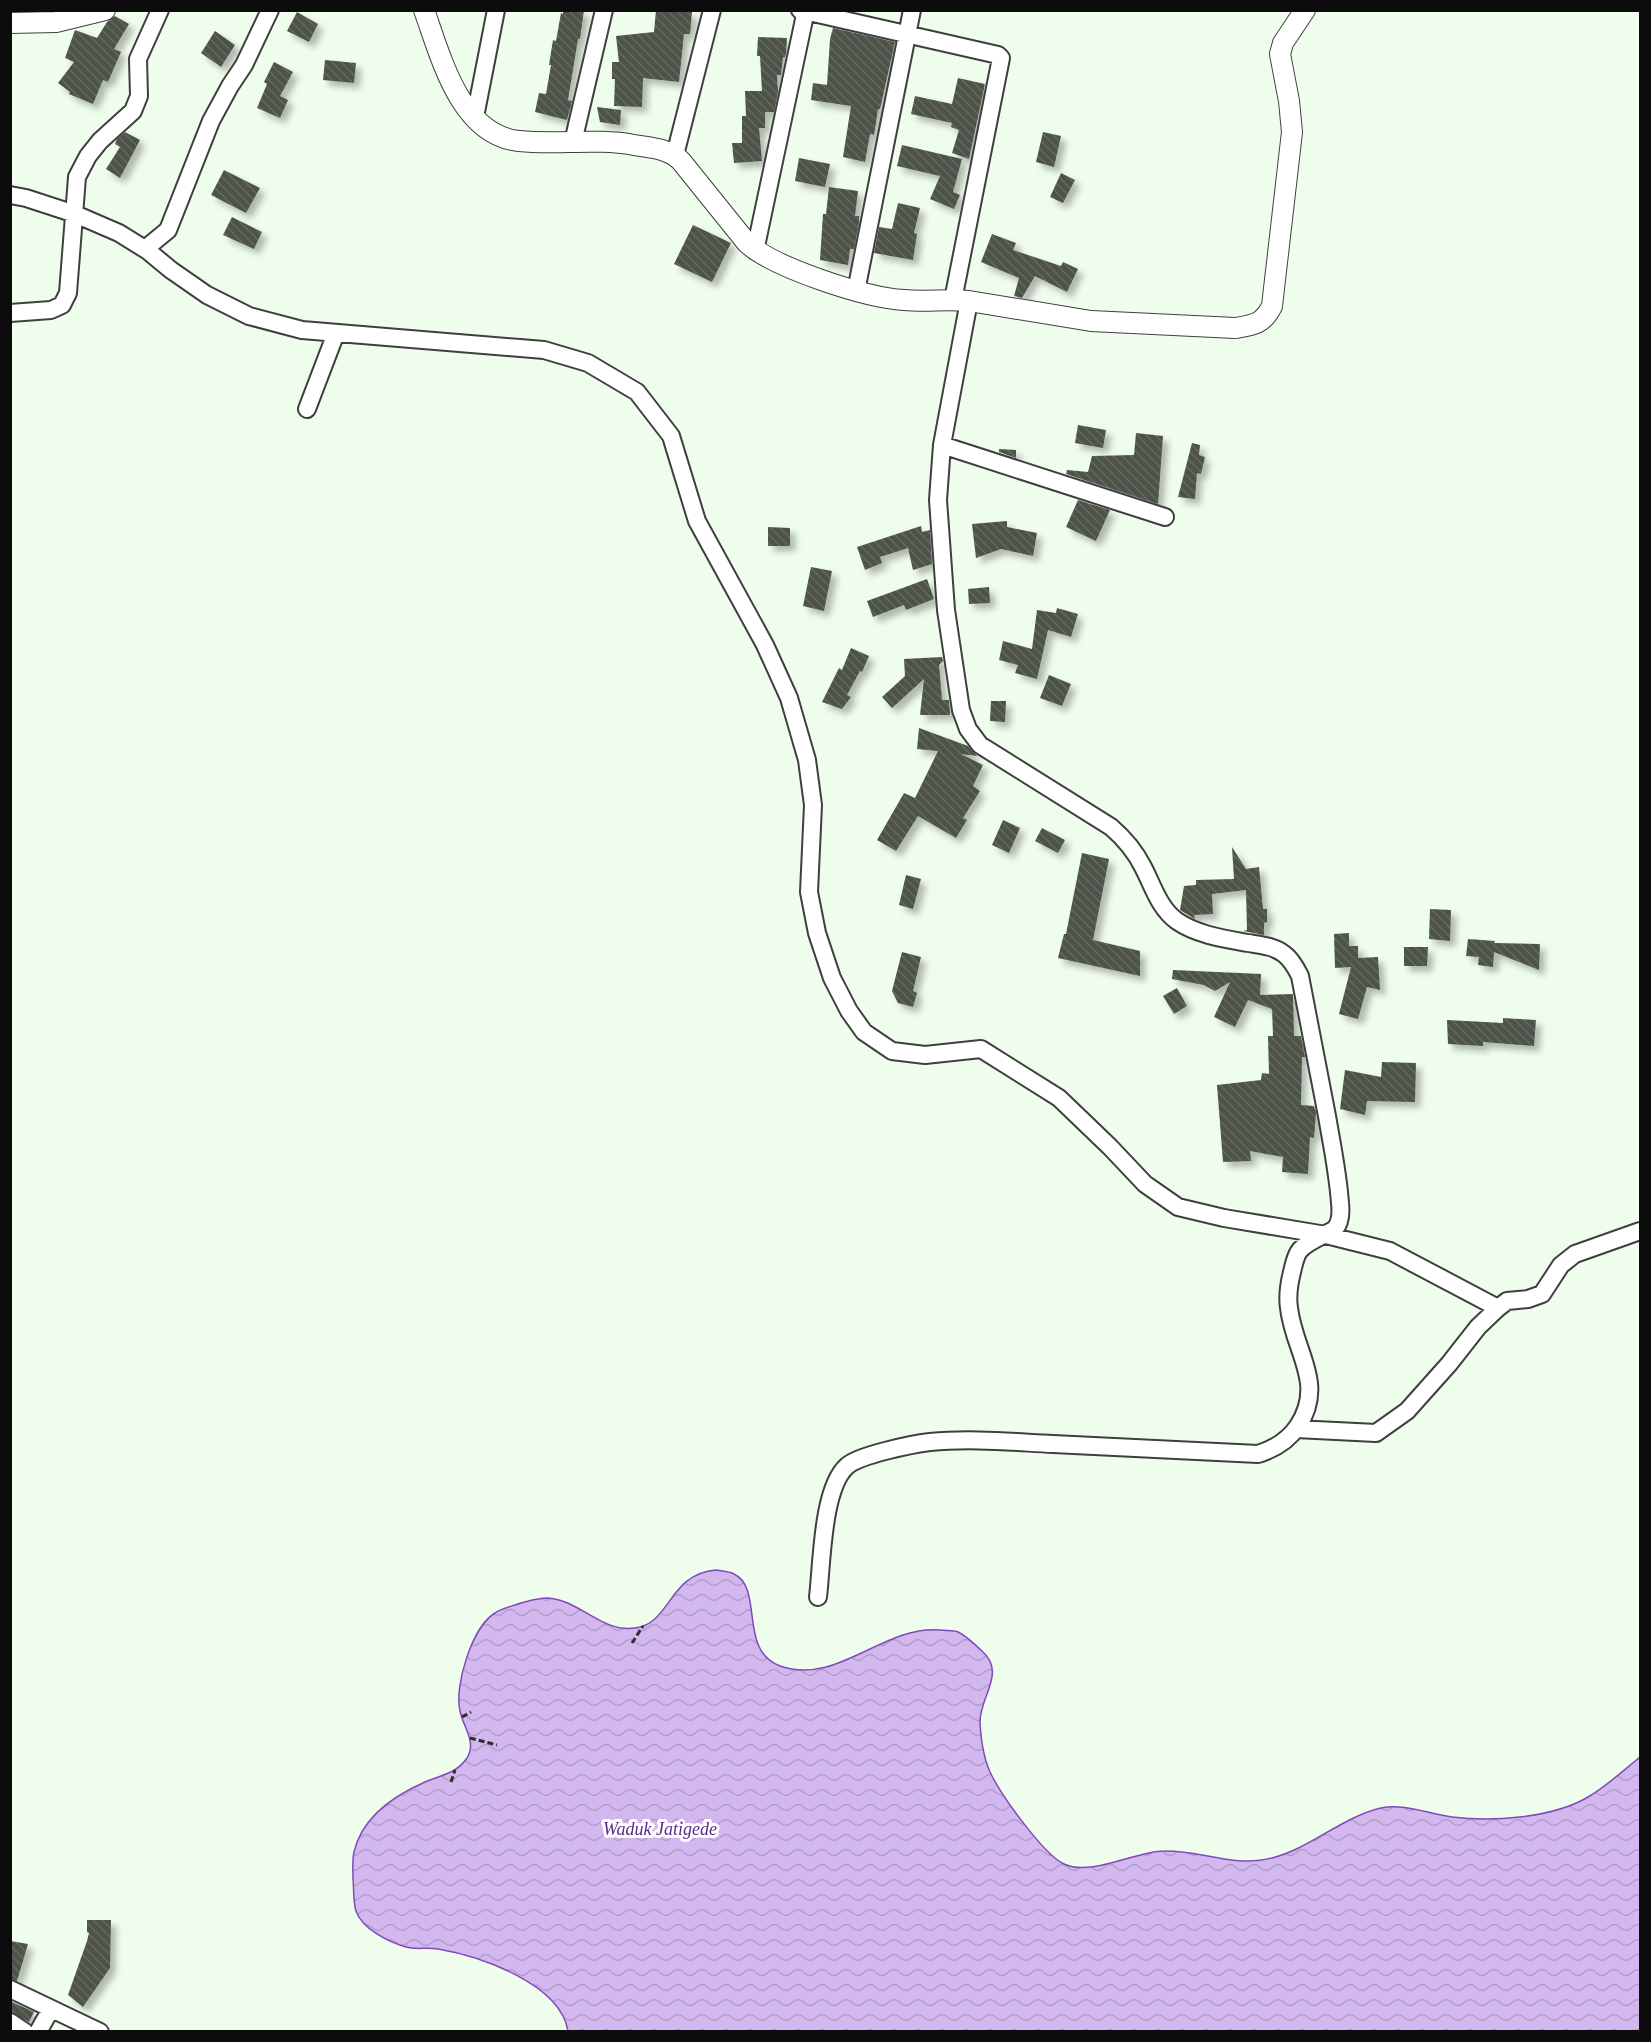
<svg xmlns="http://www.w3.org/2000/svg" width="1651" height="2042" font-family="'Times New Roman',serif">
<style>
.water{fill:url(#water-waves);stroke:#8349bb;stroke-width:1.5}
.building{fill:url(#building-back-hatch);filter:url(#shadow)}
.lines{fill:none;stroke-linecap:round;stroke-linejoin:round}
.minor-casing{stroke:#3f3f3f;stroke-width:20}
.tertiary-casing{stroke:#3f3f3f;stroke-width:22}
.path{stroke:#2e2e2e;stroke-width:3;stroke-dasharray:6 3;stroke-linecap:butt}
.minor{stroke:#fff;stroke-width:16}
.tertiary{stroke:#fff;stroke-width:20}
.labels{text-anchor:middle;stroke-width:6;stroke-linejoin:round;paint-order:stroke}
.water-label{font-size:18px;font-style:italic;fill:#5f268d;stroke:#fff}
</style>
<defs>
<pattern id="water-waves" width="16" height="10" patternUnits="userSpaceOnUse" patternTransform="scale(1.5)"><rect width="16" height="10" fill="#d2b8ee"/><path d="M0 5q4-4 8 0t8 0" fill="none" stroke="#b39dcb"/></pattern>
<pattern id="building-back-hatch" width="6" height="6" patternUnits="userSpaceOnUse" patternTransform="scale(1.5)"><rect width="6" height="6" fill="#4e534a"/><path d="M-1 5l2 2M0 0l6 6M5-1l2 2" fill="none" stroke="#636760"/></pattern>
<filter id="shadow"><feDropShadow dx="5.5" dy="5.5" stdDeviation="3" flood-color="#0004"/></filter>
</defs>
<rect width="100%" height="100%" fill="#effded"/>
<!-- water -->
<path class="water" d="M716,1570c5,1 13,1 18,4 30,14 4,77 46,92 58,20 103,-41 160,-36 6,1 13,0 18,2 9,4 17,13 24,19 25,22 -3,46 -2,72 1,17 4,38 12,53 10,20 52,79 72,88 27,13 72,-13 100,-13 37,-1 70,17 108,7 39,-10 70,-41 109,-50 23,-5 48,6 71,9 40,5 101,1 136,-20 19,-11 36,-27 52,-40v274h-1072c-8,-48 -89,-75 -130,-82 -11,-2 -22,1 -32,-2 -17,-5 -44,-18 -50,-36 -3,-9 -2,-22 -3,-32 0,-8 -1,-18 1,-27 8,-35 39,-56 71,-70 16,-7 31,-8 42,-24 10,-16 -4,-31 -7,-47 -6,-25 12,-84 35,-98 7,-5 18,-7 26,-10 8,-2 17,-5 26,-5 32,1 54,35 88,30 36,-4 33,-54 81,-58z"/>
<!-- building -->
<path class="building" d="M563,10h21l-4,29h-2l-10,61 4,1 -5,19 -32,-8 4,-19 7,1 5,-29h-2l4,-25 3,1 5,-28 2,1z
M656,10l36,2 -2,22h-6l-5,48 -36,-4 -1,29 -28,-1 1,-27h-3v-17h7l-3,-26 38,-4z
M297,12l21,12 -9,18 -22,-11z
M115,16l14,8 -15,25 7,3 -13,30 -5,-2 -10,24 -24,-10 1,-2 -12,-9 16,-21 -9,-4 10,-28 22,8 10,-16z
M833,28l62,14 -15,67h-2l-4,26 -4,-1 -5,28 -22,-5 8,-51 -40,-6 2,-17 14,2 3,-46z
M215,31l20,14 -14,22 -20,-14z
M758,37l29,1 -1,15 -1,4h-2l-2,18h-4l1,17 -4,20h-9v16h-6l3,33 -28,2 -2,-20h10v-27h4l-1,-25h17l-2,-35h-3z
M325,60l31,3 -2,20 -31,-3z
M274,62l19,10 -13,24 8,4 -8,18 -23,-10 10,-24 -3,-2z
M958,78l27,6 -16,75 -17,-6 7,-23 -8,-3 1,-4 -41,-9 4,-18 37,8z
M597,107l24,3 -1,15 -20,-3z
M125,132l15,8 -20,38 -14,-9 14,-22 -5,-3 2,-5z
M1043,132l18,4 -7,31 -18,-5z
M902,145l60,14 -9,33 7,3 -6,14 -24,-10 10,-23 -43,-10z
M799,158l31,6 -5,23 -30,-6z
M224,170l36,18 -14,25 -35,-18z
M1061,173l14,7 -12,23 -13,-6z
M829,187l29,4 -3,25h4v7l-5,26h-4l-2,16 -28,-5 3,-46h3z
M898,203l22,5 -6,25 3,1 -4,26 -39,-7 5,-26 13,2z
M232,217l30,15 -8,17 -31,-14z
M693,225l38,18 -19,39 -38,-18z
M992,234l24,9 -3,7 48,16 2,-4 15,7 -11,23 -32,-16 -13,22 -8,-2 5,-18 -38,-16z
M1078,425l28,5 -3,18 -28,-5z
M1136,433l27,3 -5,68 -92,-30 1,-4 21,2 4,-16 42,-1z
M1192,443l8,2 -1,10 6,2 -4,17 -4,-1 -2,26 -17,-2z
M999,449l17,1v8l-17,-6z
M1078,500l32,10 -14,31 -30,-14z
M1007,521v6l30,6 -4,23 -32,-7 -25,9 -4,-34z
M921,526l1,6 8,-2 2,34 -19,6 -5,-22 -28,9 2,6 -17,7 -8,-23z
M768,527l22,1v18h-22z
M811,567l21,4 -8,40 -21,-5z
M927,579l7,20 -28,11 -2,-5 -31,12 -6,-16z
M989,587l1,16 -21,1 -1,-15z
M1057,608l21,6 -7,23 -23,-7 -11,49 -22,-6 3,-8 -19,-5 4,-19 29,8 5,-39 19,3z
M851,648l18,8 -7,16 -2,-1 -13,24 4,2 -9,12 -20,-7 17,-34 3,2z
M942,657l1,4 -4,4 3,35h7l1,15h-30l4,-36 -32,29 -10,-11 23,-21 -1,-17z
M1049,675l22,9 -9,22 -22,-8z
M991,701h15l-1,21 -15,-1z
M919,728l49,18 9,10 -16,-2 22,11 -10,21 7,5 -17,27 4,2 -11,18 -38,-22 -22,35 -19,-11 27,-47 11,5 23,-47 -21,-2z
M1003,820l17,8 -11,25 -17,-8z
M1042,828l23,12 -7,13 -23,-12z
M1232,847l14,22 13,-2 4,42h4v13l-3,1v12l-21,-4 4,-1 -1,-40 -34,4 1,20 -19,1 1,4 -15,-9 4,-24 12,-1v-5l38,-1z
M1082,853l27,6 -16,81 47,11v25l-82,-18 6,-24h2z
M906,875l15,4 -8,30 -14,-4z
M1430,909l21,1 -1,31 -21,-2z
M1349,933v13h9v12l20,-1 2,33 -13,-3 -9,32 -19,-5 12,-47 -16,1 -1,-34z
M1468,939l27,2 -1,2 46,1 -1,26 -45,-18 -1,15 -15,-2 1,-8 -13,-1z
M1404,947h24l-1,19h-23z
M902,952l19,5 -8,34 4,2 -4,14 -15,-4 -6,-12z
M1173,970l88,4 -1,21 33,-1 1,42h7l4,21h-3l-1,48 13,1 2,6 -2,26 -4,-1 -2,37 -26,-2 1,-15 -33,-6 1,10 -28,1 -6,-77 44,-5 1,-7 7,1 -1,-38h5l-1,-27 -24,-9 -13,27 -21,-10 16,-35 -15,9 -11,-6 -32,-6z
M1177,988l10,18 -13,8 -11,-18z
M1503,1018l33,2 -2,26 -51,-4v4l-35,-2 -1,-24 56,3z
M1382,1062l34,1 -1,39 -48,-1 -2,14 -25,-6 5,-39 36,7z
M87,1920h24l-1,48 -27,39 -15,-12 19,-54 2,-8 -2,-1z
M10,1941l18,3 -11,37 -7,-2z
M10,2001l24,11 -5,10 -19,-10z"/>
<g class="lines">
<!-- minor casing -->
<g class="minor-casing">
<path id="minor" d="M800,10l198,45 3,3 -48,242
M475,117l21,-107
M573,142l31,-132
M675,155l37,-145
M10,195l16,3 49,16 44,19 29,18 23,19 36,25 42,21 53,14 242,20 44,13 49,29 34,44 26,85 68,124 24,53 18,62 6,45 -4,87 8,41 15,45 17,33 15,21 28,19 33,4 56,-6 78,49 51,49 35,37 33,23 46,11 102,17 64,16 108,57
M145,249l23,-19 43,-109 19,-35 14,-21 26,-55
M755,251l51,-241
M856,291l56,-281
M10,313l41,-3 11,-5 6,-12 9,-116 11,-21 12,-15 33,-30 6,-15 -1,-37 22,-49
M307,409l29,-76
M942,445l223,72
M1296,1429l80,4 31,-22 42,-47 29,-37 20,-19 9,-7 21,-2 14,-5 19,-29 14,-11 65,-23
M818,1597c4,-33 4,-109 29,-131 12,-11 66,-22 83,-24 41,-4 82,0 123,2 68,3 136,7 205,10 16,-5 30,-13 40,-28 28,-43 -4,-74 -9,-118 -2,-13 0,-24 3,-36 2,-8 3,-16 8,-22 8,-9 25,-15 35,-21 6,-7 6,-17 5,-26 -2,-29 -8,-58 -13,-87 -9,-46 -18,-93 -27,-140 -4,-8 -9,-17 -16,-22 -10,-8 -24,-9 -36,-11 -22,-4 -51,-8 -71,-22 -18,-13 -24,-35 -34,-54 -8,-16 -18,-28 -32,-40l-131,-82 -12,-16 -7,-19 -15,-100 -8,-110 4,-55 27,-144
M10,1989l90,43
M10,2022l15,10
M38,2032l13,-23"/>
</g>
<!-- tertiary casing -->
<g class="tertiary-casing">
<path id="tertiary" d="M424,10c17,47 36,125 95,131 38,4 77,-3 115,4 17,3 34,3 47,16l66,82c27,25 120,55 157,57 22,2 43,-1 65,1l122,20 144,7c19,-3 28,-4 37,-22l20,-174 -3,-31 -9,-47 3,-11 22,-33
M10,23l46,-1 49,-12"/>
</g>
<!-- path -->
<path class="path" d="M632,1643l11,-17
M462,1717l9,-5
M470,1738l27,7
M451,1782l4,-12"/>
<!-- minor -->
<use href="#minor" class="minor"/>
<!-- tertiary -->
<use href="#tertiary" class="tertiary"/>
</g>
<g class="labels">
<!-- water labels -->
<g class="water-label">
<text x="660" y="1835">Waduk Jatigede</text>
</g>
</g>
<!-- border -->
<rect width="1651" height="2042" fill="none" stroke="#0c0c0c" stroke-width="24"/>
</svg>
